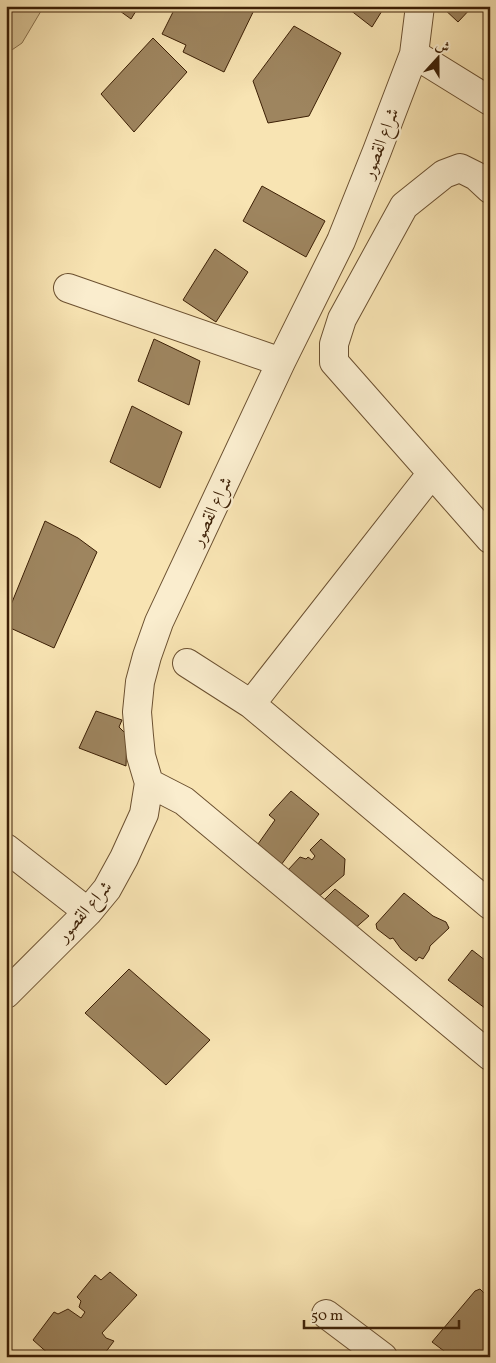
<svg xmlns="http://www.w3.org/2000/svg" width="496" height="1363" font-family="Vollkorn,Amiri,serif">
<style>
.green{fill:#d8c395;stroke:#8a714d}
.building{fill:#9e855f;stroke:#3c1f05}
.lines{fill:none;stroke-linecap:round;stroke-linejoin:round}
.minor-casing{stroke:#6b5030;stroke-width:30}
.minor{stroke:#faedce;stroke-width:28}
.labels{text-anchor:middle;stroke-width:4.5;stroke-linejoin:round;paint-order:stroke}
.street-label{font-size:18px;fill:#3c1f05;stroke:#faedce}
</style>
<rect width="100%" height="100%" fill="#f8e4b3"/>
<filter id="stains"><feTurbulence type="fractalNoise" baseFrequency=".004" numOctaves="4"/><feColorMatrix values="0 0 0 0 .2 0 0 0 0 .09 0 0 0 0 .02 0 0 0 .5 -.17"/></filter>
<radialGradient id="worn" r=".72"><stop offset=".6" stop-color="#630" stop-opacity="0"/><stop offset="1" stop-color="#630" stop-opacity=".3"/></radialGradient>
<!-- green -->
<path class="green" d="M6,6h38l-22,37 -16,11z"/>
<!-- building -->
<path class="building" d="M113,6h26l-8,13z
M176,6h80l-32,66 -41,-20 3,-7 -24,-11z
M345,6h40l-13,21z
M441,6h32l-15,16z
M294,26l47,27 -32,63 -41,7 -15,-42z
M153,38l34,34 -53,60 -33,-38z
M262,186l63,35 -19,36 -63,-36z
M215,249l33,23 -32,50 -33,-22z
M154,339l46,22 -11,44 -51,-24z
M132,406l50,26 -22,56 -50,-26z
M45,521l33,17 19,14 -43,96 -48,-22v-9z
M96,711l26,9 -3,7 8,8 -1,31 -47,-18z
M291,791l28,23 -38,51 -23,-21 17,-24 -6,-5z
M321,839l24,20 -1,16 -27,23 -29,-28 12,-13 6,2 2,-2 4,3 3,-4 -5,-6z
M335,889l34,27 -16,14 -33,-26z
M404,893l29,23 13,6 3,6 -19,18 -1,4 -6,9 -4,-2 -3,4 -15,-12 -8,-11 -3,1 -13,-10 -1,-5z
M472,950l18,14v48l-42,-32z
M129,969l81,71 -44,45 -81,-72z
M110,1272l27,23 -35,38 4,5 8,3 -12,16h-39l-6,-4 -6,3 -18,-16 21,-28 4,2 10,-5 13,9 4,-6 -6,-5 2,-6 -4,-4 18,-22 6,5z
M480,1289l6,6 -1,5 5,3v42l-10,12h-28l-20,-15 43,-51z"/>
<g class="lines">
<!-- minor casing -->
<g class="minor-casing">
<path id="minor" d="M414,54l76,47
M490,189l-14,-13 -16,-8 -16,6 -40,32 -62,113 -8,25v18l156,177
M68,288l213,74
M187,663l64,41 239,201
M251,704l181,-231
M149,783l35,18 306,255
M6,848l82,64
M6,994l82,-82 19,-23 17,-31 20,-44 5,-31 -8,-27 -2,-20 -2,-24 3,-30 7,-26 12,-34 122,-260 60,-121 36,-90 37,-97 6,-48
M326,1314l57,43"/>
</g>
<!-- minor -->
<use href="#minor" class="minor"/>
</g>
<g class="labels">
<!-- street labels -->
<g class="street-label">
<text transform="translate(380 143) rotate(-69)" y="6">شراع القصور</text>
<text transform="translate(211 511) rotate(-65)" y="6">شراع القصور</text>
<text transform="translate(84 911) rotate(-49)" y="6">شراع القصور</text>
</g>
</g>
<!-- margin -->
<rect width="496" height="1363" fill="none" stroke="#f8e4b3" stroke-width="25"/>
<rect x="8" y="8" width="481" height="1348" fill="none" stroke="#3c1f05" stroke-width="2.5"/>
<rect x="12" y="12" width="471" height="1338" fill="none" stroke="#3c1f05"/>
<!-- north arrow -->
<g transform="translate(438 58) rotate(21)" stroke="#faedce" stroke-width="4" paint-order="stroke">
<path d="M0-4L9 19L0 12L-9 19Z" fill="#3c1f05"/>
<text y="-8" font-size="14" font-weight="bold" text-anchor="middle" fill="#3c1f05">ش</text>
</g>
<!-- scale -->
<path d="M304 1320v8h155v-8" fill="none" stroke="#3c1f05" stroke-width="2.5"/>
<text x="311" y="1320" font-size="15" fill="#3c1f05" stroke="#faedce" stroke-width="4" paint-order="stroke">50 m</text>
<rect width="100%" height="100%" filter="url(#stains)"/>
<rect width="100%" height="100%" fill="url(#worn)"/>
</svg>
